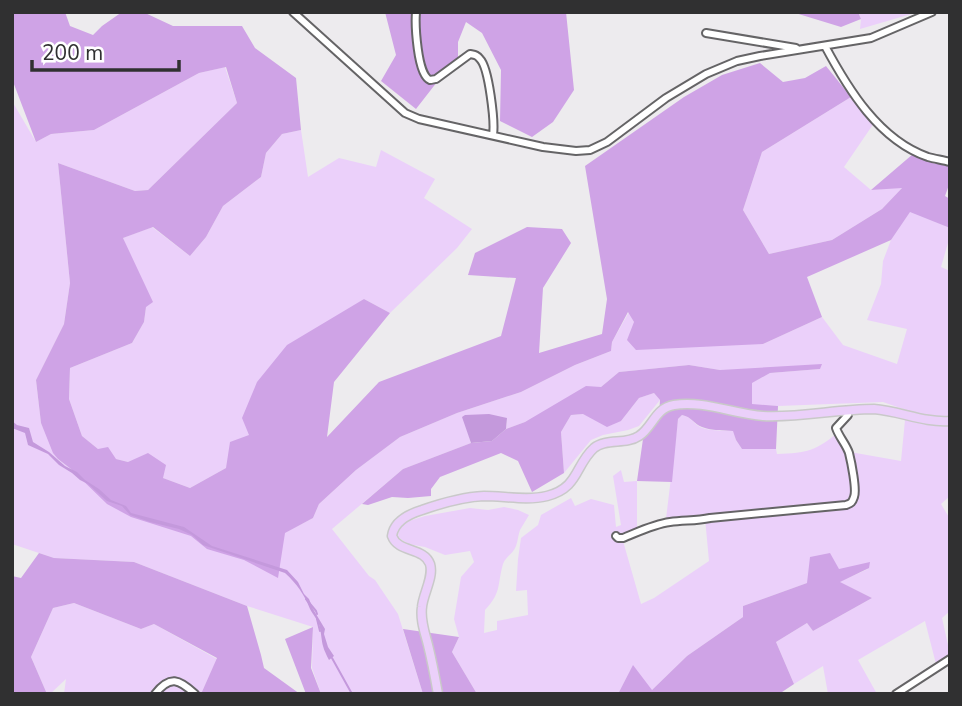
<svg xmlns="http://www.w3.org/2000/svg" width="962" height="706" font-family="'Nunito Sans',sans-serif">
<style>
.green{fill:#ebd0fa}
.forest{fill:#cfa3e6}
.water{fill:#c499dc}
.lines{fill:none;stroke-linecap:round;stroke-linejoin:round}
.stream{stroke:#c499dc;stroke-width:2}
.minor-casing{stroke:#656466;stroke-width:10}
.major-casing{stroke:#c9c9c9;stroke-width:11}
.minor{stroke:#fff;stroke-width:6}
.major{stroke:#ebd0fa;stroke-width:8}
</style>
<rect width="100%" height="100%" fill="#edebee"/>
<!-- green -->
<path class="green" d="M858,12h60l-58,17 1,-10z
M225,67l12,36 -89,87 -13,1 -77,-28 12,120 -6,41 -28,56 5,43 17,36 13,10 213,64 29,-15 6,-14 37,-34 44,-33 57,-24 64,-21 54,-27 36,-14 1,-9 17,-30 5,10 129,22 59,-27 21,28 54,19 10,-35 -40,-9 14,-36 2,-23 8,-21 19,-29 40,17v8l-9,31 9,4v225l-9,8 9,15v92l-8,7 8,36 -14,10 -11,-43 -67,39 19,34h-49l-5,-28 -29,18 -18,-42 31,-19 6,8 59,-33 -33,-16 29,-13 -61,14 -64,23v11l-56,39 -36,35 -18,-25 -15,28h-141l-25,-42 7,-15 -5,-18 7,-42 13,-15 -4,-11 -25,4 -20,-8 -17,-3 -10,-7 1,-10 10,-6 16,-5 45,-8 18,2 16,-3 14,3 11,5c-3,5 -6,10 -9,15 -2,5 -2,11 -4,16 -3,8 -10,10 -13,18 -6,21 -1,28 -18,46l-1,23 13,-3v-9l31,-6 -1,-25 -11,1 2,-32 3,-21 17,-13 3,-10 30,-17 4,8 16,-7 23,6 2,22 5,-2 -8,-49 8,-6 3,12 13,-1v54l-14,6 18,63 13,-6 55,-37 -4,-43 -39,1 12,-100 4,-4c9,2 9,5 15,10 9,7 26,5 37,6l2,9 6,9h34l1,5c31,-1 38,-3 62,-22l11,20 51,9 5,-51 -23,-8 -105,4 -26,-1 -1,-22 19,-10 50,-4 -100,1 -31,-5 -70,7 -18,15 -76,35 -19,7 1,-11 -44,-1 8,26 -68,26 -71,60 37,47 6,4 23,34 25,80h-102l-9,-26 1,-41 -66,-21 -113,-44 -80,-4 -42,-14v-443l24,41 15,-8 43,-4 105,-57z
M851,97l23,26 -30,44 27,23 32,-3 -21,22 -50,31 -63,14 -26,-44 19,-58z
M301,130l7,47 31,-19 37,9 5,-17 54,29 -11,19 48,31 -15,19 -67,65 -26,-14 -114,136 -24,33 -36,20 -27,-10 -35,-16 -12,-3 -18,-10 -16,-13 -13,-37 1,-31 62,-25 12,-21 2,-15 -23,-69 29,-11 38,29 16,-19 17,-31 38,-29 5,-24 16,-19z
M654,393l6,7 -21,26 -11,4 -25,5 -12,5 -27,33 -3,-41 10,-17 12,-1 38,7 18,-23z
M74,603l67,26 13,-5 63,35 -16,35h-137l2,-15 -16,15h-3l-16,-37 22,-49z"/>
<!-- forest -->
<path class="forest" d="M12,12h53l5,14 23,9 9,-9 20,-14h21l30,14h69l13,22 41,30 5,52 -19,4 -16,19 -5,24 -38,29 -17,31 -16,19 -37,-29 -30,11 30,64 -7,5 -2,15 -12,21 -62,25 -1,31 13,37 16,13 10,-2 8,12 12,3 20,-9 18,12 -3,13 27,10 36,-20 4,-26 19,-7 -7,-17 15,-36 30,-37 77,-46 26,14 -56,69 -7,55 52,-55 122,-46 15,-58 -48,-3 7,-22 52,-26 35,2 9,14 -28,45 -4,65 63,-19 5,-35 -22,-133 99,-69 38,-22 38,-12 23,19 22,-4 21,-12 25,31 -89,55 -19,58 26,44 63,-14 50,-31 20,-21 -31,2 42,-36 19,9 18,2v17l-5,14 5,3v29l-40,-16 -19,28 -84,37 15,40 -59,27 -127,6 -9,-10 7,-18 -6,-10 -16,30 -1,9 -36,14 -54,27 -64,21 -57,24 -44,33 -37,34 -6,14 -28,15 -7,45 -34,-18 -37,-11 -16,-13 -60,-19 -24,-13 -36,-35 -13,-10 -5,-6 -12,-30 -5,-43 28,-56 6,-41 -12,-120 77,28 13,-1 89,-87 -11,-36 -27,6 -105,57 -43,4 -15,8 -24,-63z
M385,12h181l8,78 -21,32 -21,15 -32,-16 1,-51 -19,-37 -16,-11 -8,20v24l-14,7 -28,36 -35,-28 15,-26z
M792,12h66l3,7 -20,8z
M822,364l-2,5 -50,4 -18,10v21l26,2 -2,43h-34l-6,-9 -3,-9c-9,-1 -21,0 -31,-4 -8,-3 -10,-10 -20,-12l-4,4 -6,63 -35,-1 6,-42 16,-24 1,-15 -6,-7 -15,5 -18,23 -14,6 -24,-13 -12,1 -10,17 3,41 -32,19 -14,-31 -17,-8 -61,24 -9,12v7l-23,2 -16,-1 -24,8 -6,-1 41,-35 68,-26 21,-2 14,-12 19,-7 61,-36 15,1 18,-15 70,-7 31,5z
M39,553l15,5 80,4 113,44 14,49 3,13 36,26h-99l16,-36 -63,-34 -13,5 -67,-26 -21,5 -22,49 16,37h-31l-4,-4v-114l9,2z
M830,553l9,16 31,-7 -1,6 -29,14 32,16 -59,33 -6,-8 -31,19 18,42 -15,10h-161l15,-29 19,25 35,-34 56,-39v-11l64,-23 3,-26z
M313,627l-2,41 10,26h-15l-21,-55z
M403,629l56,8 -7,15 25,42h-54z"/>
<!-- water -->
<path class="water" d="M489,414l18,4 -1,11 -14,12 -21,2 -9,-26 3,-2z
M12,421l5,4 12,3 4,14 16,10 16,14 12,6 8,8 14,9 12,11 15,6 5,7 53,14 28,19 75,24 11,12 6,12 5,5 4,10 12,20 -1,5 4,13 6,9 -5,4c-8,-16 -6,-15 -9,-32 -1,-7 -7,-13 -10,-19 -6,-15 -13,-25 -25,-36l-82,-28 -11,-10 -13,-6 -29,-7 -20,-7 -8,-9 -15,-5 -19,-17 -8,-4 -8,-7 -13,-8 -11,-11 -20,-9 -3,-12 -13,-5z"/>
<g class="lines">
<!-- stream -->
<path class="stream" d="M306,599l10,12 1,3
M317,619l3,12
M332,658l20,36"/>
<!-- minor casing -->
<g class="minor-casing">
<path id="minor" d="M293,12l112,101 14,6 124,28 33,4 14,-1 17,-8 59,-44 40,-24 31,-13 23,-5 111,-18 61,-26
M416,12c-1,12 1,63 14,68 2,0 4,-1 6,-1l34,-25c5,1 7,1 10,5 9,9 15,63 13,76
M706,33l90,15
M825,46c23,43 54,94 103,111 7,2 15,3 22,5
M616,536l2,2h5c15,-6 31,-14 47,-16 14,-2 26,-1 40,-4l136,-13c5,-2 6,-2 8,-8 3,-7 -3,-36 -5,-44 -3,-9 -10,-16 -13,-25l12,-13v-5
M155,694c15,-19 24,-15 40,0
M896,694l54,-35"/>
</g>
<!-- major casing -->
<g class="major-casing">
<path id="major" d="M438,694c-3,-17 -6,-33 -10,-49 -3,-12 -8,-25 -6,-38 1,-13 12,-30 8,-43 -6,-17 -32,-11 -38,-28 2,-15 17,-22 30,-26 20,-7 40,-13 62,-14 20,0 43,5 63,0 32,-8 28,-31 47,-48 12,-10 32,-3 45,-12 14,-9 16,-28 35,-31 29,-5 60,9 89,11 37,2 74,-7 111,-7 26,2 50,14 76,12"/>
</g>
<!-- minor -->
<use href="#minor" class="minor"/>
<!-- major -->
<use href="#major" class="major"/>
</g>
<!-- border -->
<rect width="962" height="706" fill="none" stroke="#303031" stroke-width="28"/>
<!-- scale -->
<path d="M32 60v10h147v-10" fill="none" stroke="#303031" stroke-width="3.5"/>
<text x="42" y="60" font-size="21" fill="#303031" stroke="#ffffff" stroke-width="5" paint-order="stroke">200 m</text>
</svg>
